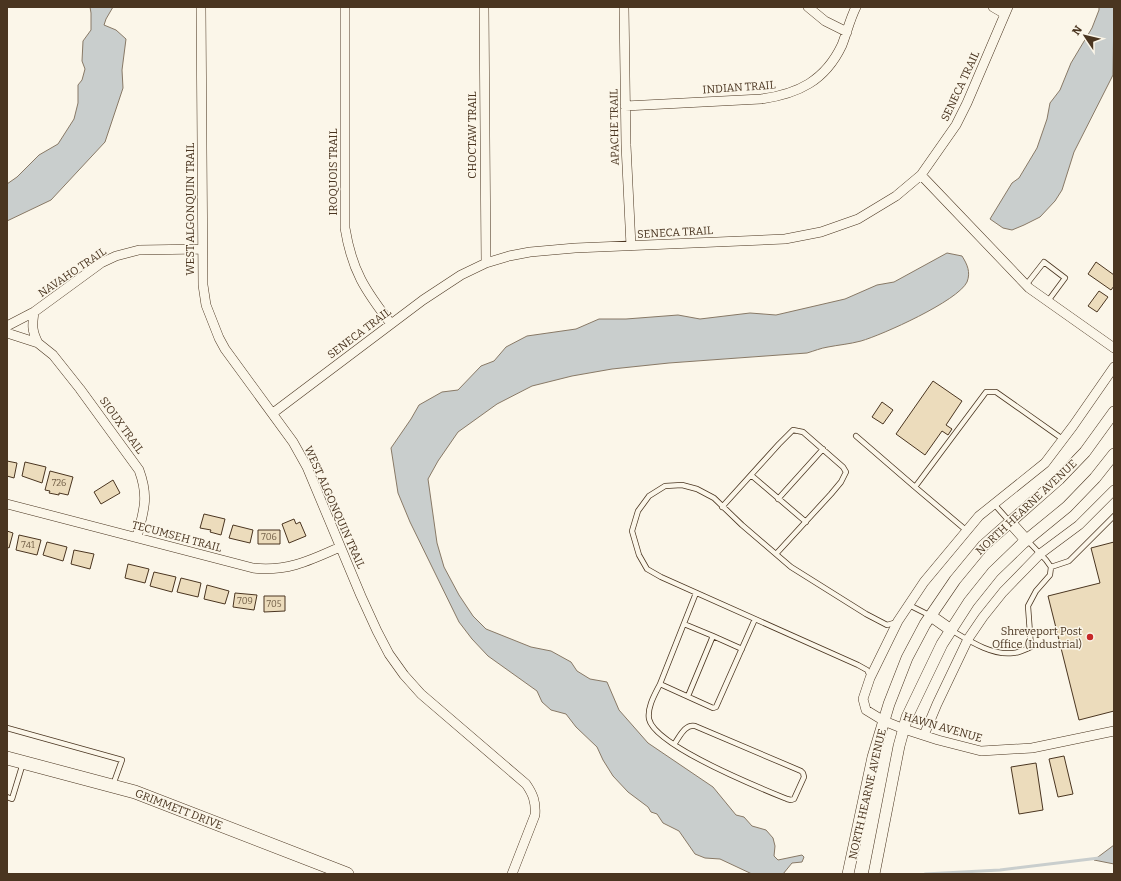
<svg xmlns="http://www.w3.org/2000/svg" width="1121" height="881" font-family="Bitter,serif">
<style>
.water{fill:#c9cecd;stroke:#887966}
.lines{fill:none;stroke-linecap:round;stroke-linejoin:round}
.stream{stroke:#c9cecd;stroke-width:3}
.building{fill:#ecdcbc;stroke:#4a3520}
.service-casing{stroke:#4a3520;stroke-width:6}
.minor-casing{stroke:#4a3520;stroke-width:10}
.tertiary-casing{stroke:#4a3520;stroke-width:12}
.secondary-casing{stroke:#4a3520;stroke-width:14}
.service{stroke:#fbf6e9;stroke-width:4.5}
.minor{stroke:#fbf6e9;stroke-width:9}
.tertiary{stroke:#fbf6e9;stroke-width:11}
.secondary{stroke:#fbf6e9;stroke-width:13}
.poi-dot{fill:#c62828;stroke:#fbf6e9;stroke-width:1.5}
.labels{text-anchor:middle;stroke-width:3;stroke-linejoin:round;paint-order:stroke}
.number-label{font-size:9px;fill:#725f47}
.street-label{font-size:11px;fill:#4a3520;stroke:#fbf6e9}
.poi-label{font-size:11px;fill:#4a3520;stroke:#fbf6e9;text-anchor:end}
</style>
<rect width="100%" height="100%" fill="#fbf6e9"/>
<!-- water -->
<path class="water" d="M90,7h23l-7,12 -2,6 12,5 10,9 -4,31 1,18 -18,54 -54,58 -44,21v-37l10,-7 22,-22 19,-11 16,-25 4,-16v-18l4,-5 3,-11 -3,-8 1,-20 8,-11v-17z
M1099,7h15l-1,68 -39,77 -12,38 -7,11 -15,16 -16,8 -12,5 -9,-2 -13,-9 22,-36 7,-5 18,-30 10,-29 3,-16 10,-13 11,-27 21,-35 7,-18z
M947,253l15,3c5,8 9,16 5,26 -9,19 -85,53 -106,59 -11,3 -23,4 -33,6 -7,1 -14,4 -21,6l-138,10 -57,6 -40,7 -40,10 -35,18 -39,28 -20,29 -10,18 9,64 7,24 15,28 14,21 13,13 45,18 20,4 20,11 6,9 13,8 17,3 12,28 29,33 65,44 23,28 8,2 8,9 14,4 7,8 2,8 -1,10 4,4 24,-5 2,2 -2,5 -10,1 -9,11h-31l-32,-15 -15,-1 -10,-4 -16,-23 -16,-8 -6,-9 -6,-2 -3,-5 -20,-15 -15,-16 -10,-16 -6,-13 -21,-20 -10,-13 -15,-4 -9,-8 -5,-11 -49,-35 -16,-17 -13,-17 -49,-100 -12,-29 -7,-45 20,-29 8,-14 23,-13 16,-2 23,-24 13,-5 12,-14 21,-11 49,-7 23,-10h27l52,-4 22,4 50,-6 26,2 69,-16 32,-14 17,-3z
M1114,845v19l-20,-4z"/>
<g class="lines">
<!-- stream -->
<path class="stream" d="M925,874l75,-4 99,-12"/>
</g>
<!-- building -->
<path class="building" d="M1096,262l18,13v11l-3,4 -23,-16z
M1099,291l9,6 -11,15 -9,-6z
M933,381l29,20 -16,24 6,4 -4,6 -6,-4 -17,24 -29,-21z
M882,402l11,8 -10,14 -11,-7z
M7,461l10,2 -3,15 -7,-2z
M25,462l21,5 -4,16 -20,-7z
M50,471l23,6 -5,18 -9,-2v2l-10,-2 1,-2 -5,-1z
M113,480l7,13 -19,11 -7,-12z
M204,514l21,5 -4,16 -11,-3 1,-2 -11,-2z
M294,519l2,5 4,-2 6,14 -17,7 -7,-19z
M233,525l20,5 -3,13 -21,-5z
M258,530h22v14h-22z
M7,531l6,2 -4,15 -2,-1z
M19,535l22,5 -4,15 -21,-5z
M47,542l20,5 -4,14 -20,-6z
M1114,542v169l-35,9 -31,-124 52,-13 -9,-35z
M74,550l20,4 -4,15 -19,-5z
M128,564l21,5 -4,14 -20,-5z
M154,572l22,5 -4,15 -22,-6z
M181,578l20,5 -3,14 -21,-5z
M207,585l22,6 -4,13 -21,-5z
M235,593l22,2 -3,15 -21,-3z
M264,596h21v15l-21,1z
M1064,756l9,38 -15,3 -9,-38z
M1036,763l7,47 -24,4 -8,-47z"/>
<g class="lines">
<!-- service casing -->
<g class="service-casing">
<path id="service" d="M1026,285l18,-23 21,16 -17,23
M856,436l59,51
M751,475l55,47
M778,499l45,-50
M994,504l16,18
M722,507l57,-63 14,-14 10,2 40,35 3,5 -5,10 -10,12 -55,60
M967,531l-52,-44 71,-95h10l68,48
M1051,567l18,-6 45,-45
M696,593l-36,91 53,24 3,-1 39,-88
M909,605l22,11
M684,624l29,12
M951,630c17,10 41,26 62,23 6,0 13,-4 18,-6l-3,-41 8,-15 14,-16 1,-8 -5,-7 -19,-20
M870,676l-3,-6 -9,-5 -197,-88 -14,-8 -8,-14 -7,-24 6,-20 11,-15 16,-10 17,-1 15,4 17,9 28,27 49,42 75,47 21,11 10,-3
M660,684c-5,10 -13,23 -11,35 6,27 111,69 138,80l4,1 3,-1 10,-22 -1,-4 -2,-2 -106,-45c-10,-2 -15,10 -20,17
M688,696l25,-60 29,13
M7,728l115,32 -9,25
M7,797l5,2 11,-36"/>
</g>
<!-- minor casing -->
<g class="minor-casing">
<path id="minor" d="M201,7l2,278 3,20 13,33 6,11 68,93 14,25 54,129 16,35 12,23 15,21 17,19 105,90c7,10 10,18 9,31l-23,59
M345,7v221c7,43 20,62 46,96
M484,7l2,256
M624,7l2,138 5,101
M808,7l17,14 22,11
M993,7l12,7
M625,106l136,-7c37,-5 64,-18 81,-54 5,-13 8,-26 14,-38
M921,175l108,113 85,60
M34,312c-2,14 -2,19 4,31
M7,326l27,-14 67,-49 15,-7 23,-6 63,-1
M7,333l31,10 15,12 27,34 59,81c10,27 5,40 -2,67
M1114,367l-41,59 -28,37 -66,53 -55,66 -26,39 -28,57 -7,21 3,11 18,11 20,8 34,11 43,11 51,-3 82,-17
M273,413l150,-113 38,-25 25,-12 23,-7 21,-4 45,-4 210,-9 36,-7 37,-13 38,-23 25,-21 35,-50 11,-22 41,-96
M7,504l246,64c34,4 58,-8 87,-21
M924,735l13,-31 31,-65 15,-22 20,-25 37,-38 39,-29 35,-35"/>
</g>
<!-- tertiary casing -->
<g class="tertiary-casing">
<path id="tertiary" d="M1010,522l16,18
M931,616l20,14
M848,874l25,-117 16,-53 18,-46 18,-34 30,-44 28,-34 76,-67 26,-27 29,-40
M874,874l25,-128 8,-29 35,-73 27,-42 24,-30 30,-29 44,-36 28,-29 19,-24"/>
</g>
<!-- secondary casing -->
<g class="secondary-casing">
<path id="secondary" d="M7,758l128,34 212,82"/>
</g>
<!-- service -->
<use href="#service" class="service"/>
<!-- minor -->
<use href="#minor" class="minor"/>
<!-- tertiary -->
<use href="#tertiary" class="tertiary"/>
<!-- secondary -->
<use href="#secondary" class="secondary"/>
</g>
<!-- markers -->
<circle class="poi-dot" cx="1090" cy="637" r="4"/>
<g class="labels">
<!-- number labels -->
<g class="number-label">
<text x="59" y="486">726</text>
<text x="269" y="540">706</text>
<text x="28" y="548">741</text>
<text x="245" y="604">709</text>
<text x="274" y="607">705</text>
</g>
<!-- street labels -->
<g class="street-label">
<text transform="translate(960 86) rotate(-65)" y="4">SENECA TRAIL</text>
<text transform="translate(739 87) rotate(-4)" y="4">INDIAN TRAIL</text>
<text transform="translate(614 127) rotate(-91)" y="4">APACHE TRAIL</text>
<text transform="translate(472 135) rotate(-90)" y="4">CHOCTAW TRAIL</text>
<text transform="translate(333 172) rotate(-90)" y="4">IROQUOIS TRAIL</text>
<text transform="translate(190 209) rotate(-90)" y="4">WEST ALGONQUIN TRAIL</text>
<text transform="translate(675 232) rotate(-3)" y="4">SENECA TRAIL</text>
<text transform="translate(72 272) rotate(-34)" y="4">NAVAHO TRAIL</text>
<text transform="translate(359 333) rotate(-37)" y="4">SENECA TRAIL</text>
<text transform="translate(122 425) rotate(54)" y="4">SIOUX TRAIL</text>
<text transform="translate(335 507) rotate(66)" y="4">WEST ALGONQUIN TRAIL</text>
<text transform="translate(1026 507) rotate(-43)" y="4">NORTH HEARNE AVENUE</text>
<text transform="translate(177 536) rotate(15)" y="4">TECUMSEH TRAIL</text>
<text transform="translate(943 727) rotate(16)" y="4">HAWN AVENUE</text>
<text transform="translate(867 794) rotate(-77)" y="4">NORTH HEARNE AVENUE</text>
<text transform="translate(179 809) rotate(21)" y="4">GRIMMETT DRIVE</text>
</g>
<!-- poi labels -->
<g class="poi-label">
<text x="1082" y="635">Shreveport Post<tspan x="1082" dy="13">Office (Industrial)</tspan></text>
</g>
</g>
<!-- border -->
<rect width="1121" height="881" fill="none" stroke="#4a3520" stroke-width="16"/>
<!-- north arrow -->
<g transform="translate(1085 36) rotate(305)" stroke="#fbf6e9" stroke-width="3" paint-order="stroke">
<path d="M0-3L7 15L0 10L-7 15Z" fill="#4a3520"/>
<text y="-6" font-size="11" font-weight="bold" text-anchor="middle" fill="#4a3520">N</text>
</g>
</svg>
